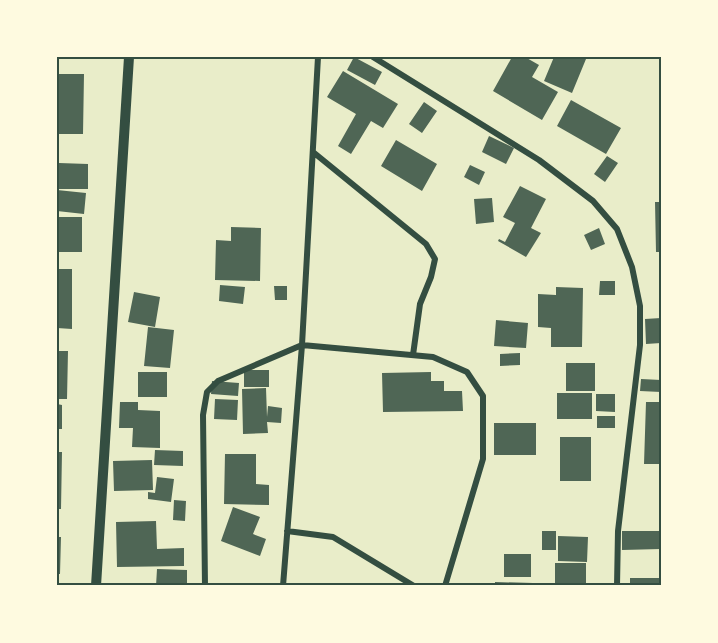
<svg xmlns="http://www.w3.org/2000/svg" width="718" height="643" font-family="'Zilla Slab',serif">
<style>
.building{fill:#4f6655}
.lines{fill:none;stroke-linecap:round;stroke-linejoin:round}
.minor{stroke:#344e41;stroke-width:6}
.tertiary{stroke:#344e41;stroke-width:10}
.neatline{fill:none;stroke:#344e41;stroke-width:2}
</style>
<rect width="100%" height="100%" fill="#e9edc9"/>
<!-- building -->
<path class="building" d="M354,57l28,15 -7,13 -28,-15z
M512,57h13l14,8 -7,12 26,15 -16,28 -49,-29z
M554,57h26l6,2 -14,34 -28,-12z
M343,71l55,33 -15,24 -12,-7 -20,33 -13,-8 18,-32 -29,-17z
M57,74h27l-1,60h-26z
M571,100l50,28 -15,26 -49,-28z
M424,102l13,9 -15,22 -13,-9z
M489,136l25,12 -8,16 -24,-12z
M396,140l41,24 -15,27 -41,-25z
M607,156l11,7 -13,19 -11,-8z
M59,163l29,1v25h-29z
M470,165l15,7 -6,13 -15,-8z
M520,186l26,13 -15,29 10,5 -15,24 -28,-16 1,-2 6,3 10,-19 -12,-6z
M57,190l29,3 -2,21 -27,-3z
M492,198l2,24 -18,2 -2,-25z
M655,202h6v50h-5z
M57,217h25v35h-25z
M231,227l30,1 -1,53 -45,-1 1,-40 15,1z
M599,228l6,16 -14,6 -7,-15z
M57,269h15v60l-15,-1z
M600,281h15v14h-16z
M220,285l25,2 -2,17 -24,-3z
M274,286h13v14h-12z
M556,287l27,1 -1,59h-31v-19l-13,-1v-33l18,1z
M134,292l26,5 -5,30 -27,-5z
M661,318v25l-15,1 -1,-25z
M496,320l32,3 -2,25 -32,-2z
M148,327l26,3 -4,38 -26,-2z
M57,351h11l-1,48h-10z
M520,353v12l-20,1v-12z
M566,363h29v28h-29z
M244,370h25v17h-25z
M138,372h29v25h-29z
M431,372v9h13v10h18l1,20 -80,1 -1,-39z
M641,379l20,1v12l-21,-1z
M212,381l27,2 -1,13 -27,-2z
M266,388l1,29 1,-11 14,2 -1,15 -14,-1 1,11 -25,1 -1,-45z
M557,393h35v26h-35z
M596,394h19v18l-19,-1z
M215,399l23,1 -1,20 -23,-1z
M120,402h18v8l22,1v37l-28,-1 1,-19h-14z
M646,402h15v62h-17z
M57,404l5,1v24h-5z
M597,416h18v12h-18z
M494,423h42v32h-42z
M560,437h31v44h-31z
M155,450l28,1v15l-29,-1z
M57,452h5l-1,57h-4z
M225,454h31v30l13,1v20l-45,-1z
M152,460l1,30 -39,1 -1,-30z
M157,477l17,2 -3,23 -23,-3v-7l7,1z
M174,500l12,1 -1,20 -12,-1z
M233,507l27,10 -7,17 13,5 -6,17 -39,-15z
M156,521l1,28 27,-1v18l-67,1 -1,-45z
M542,531h14v19h-14z
M622,531h39v18l-39,1z
M558,536l30,1 -1,25 -29,-1z
M57,537h4l-1,37h-3z
M504,554h27v23h-27z
M555,563h31v23h-31z
M157,569l30,1v16h-31z
M630,578h31v8h-31z
M495,582l38,1v3h-38z"/>
<g class="lines">
<!-- minor -->
<path class="minor" d="M373,57l166,103 54,41 24,28 15,38 8,39v39l-22,186 -1,55
M313,152l113,92 9,15 -4,18 -11,27 -7,51
M287,531l46,6 81,49
M205,586l-2,-171 4,-23 11,-11 84,-36 131,12 34,15 16,24v63l-38,127
M283,586l19,-241 16,-288"/>
<!-- tertiary -->
<path class="tertiary" d="M96,586l33,-529"/>
</g>
<!-- border -->
<rect width="718" height="643" fill="none" stroke="#fefae0" stroke-width="117"/>
<rect x="58" y="58" width="602" height="526" class="neatline"/>
</svg>
